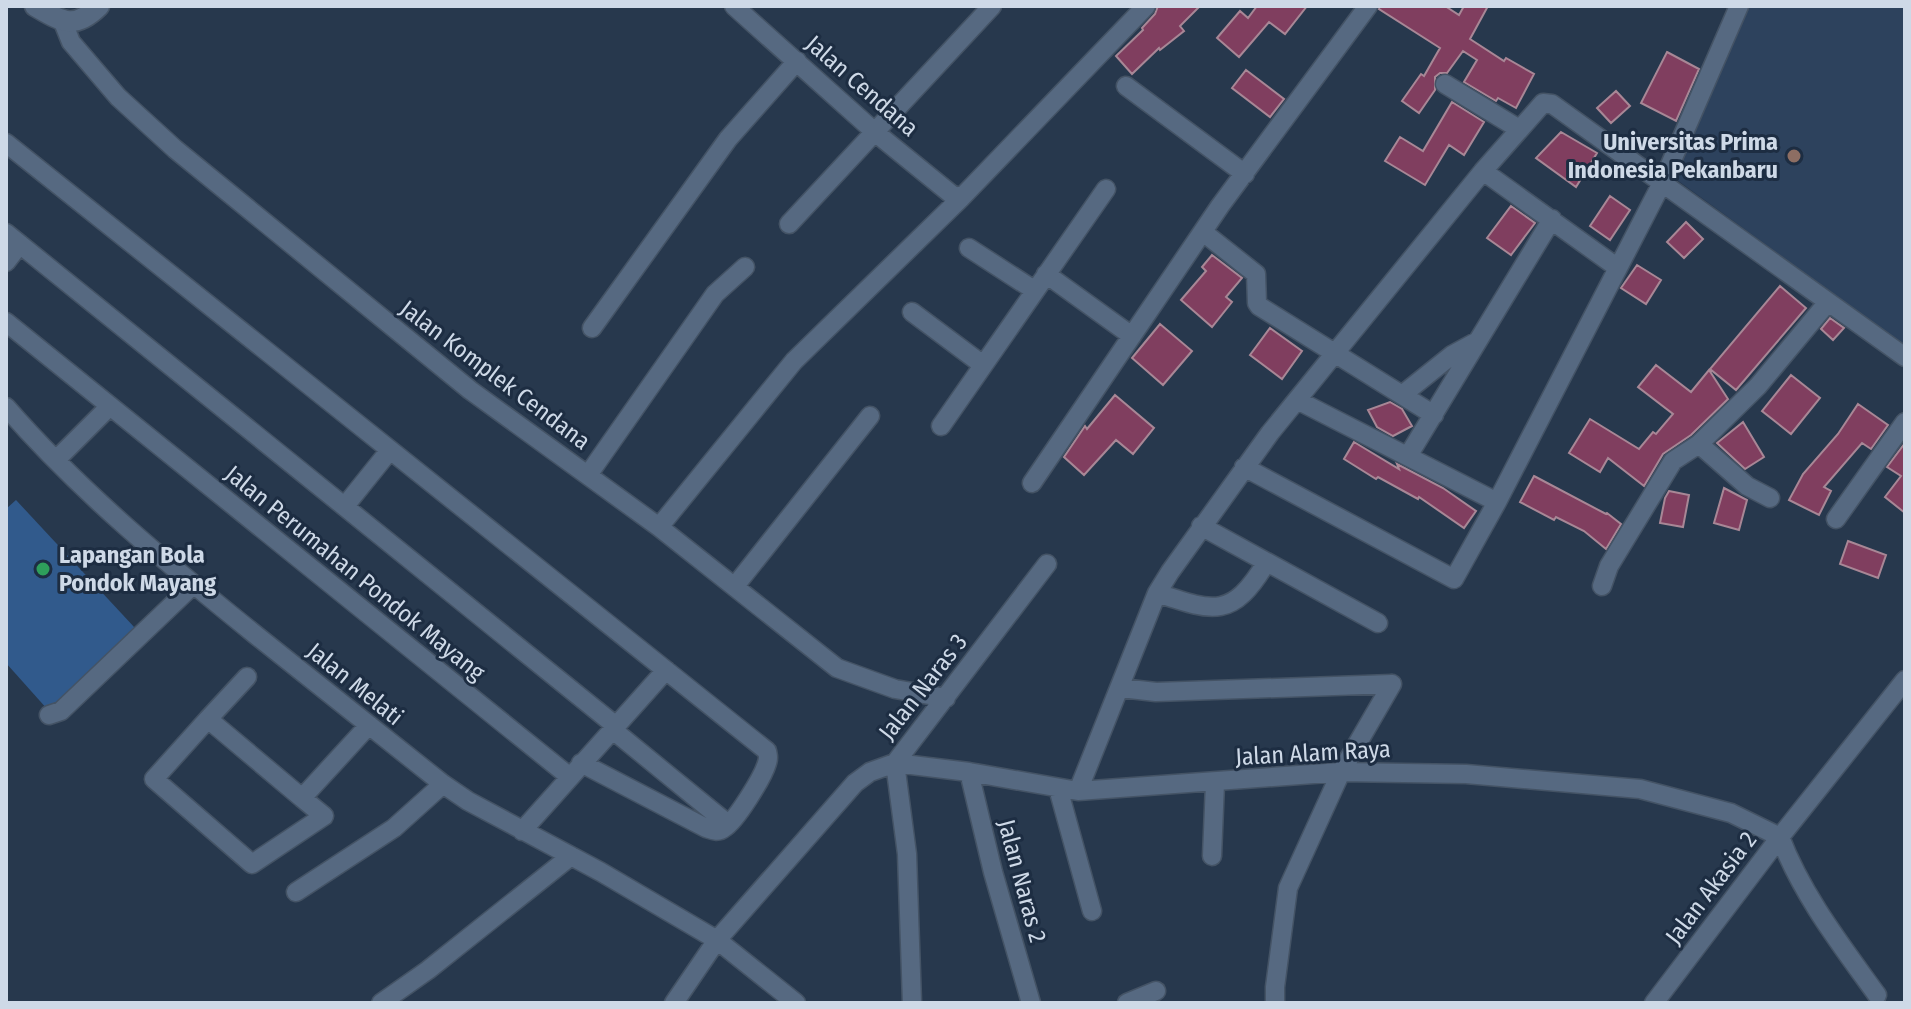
<svg xmlns="http://www.w3.org/2000/svg" width="1911" height="1009" font-family="'Fira Sans Condensed',sans-serif">
<style>
.built{fill:#2d425d}
.green{fill:#315a8c}
.building{fill:#803e5f;stroke:#a88796;stroke-width:2}
.lines{fill:none;stroke-linecap:round;stroke-linejoin:round}
.minor-casing{stroke:#445365;stroke-width:21}
.tertiary-casing{stroke:#445365;stroke-width:23}
.minor{stroke:#566981;stroke-width:18}
.tertiary{stroke:#566981;stroke-width:20}
.education-dot{fill:#8d6e63;stroke:#1d2d42;stroke-width:3}
.leisure-dot{fill:#2e9e5b;stroke:#1d2d42;stroke-width:3}
.labels{text-anchor:middle;stroke-width:6;stroke-linejoin:round;paint-order:stroke}
.street-label{font-size:24px;fill:#ced9e7;stroke:#1d2d42}
.poi-label{font-size:24px;font-weight:bold;fill:#ced9e7;stroke:#1d2d42;text-anchor:end}
</style>
<rect width="100%" height="100%" fill="#27384d"/>
<!-- built -->
<path class="built" d="M1749,6h156v340l-232,-169 21,-43z"/>
<!-- green -->
<path class="green" d="M16,500l119,128 -87,82 -42,-47v-154z"/>
<!-- building -->
<path class="building" d="M1158,6h42l-20,20 4,5 -24,19 -1,-2 -27,26 -16,-18 27,-26 -1,-2 13,-14z
M1257,6h50l-22,28 -16,-12 -30,35 -22,-19 23,-27 8,7z
M1380,6h65l14,9 5,-9h24l-18,33 34,22 2,-3 28,16 -18,34 -18,-10 -2,3 -32,-19 13,-22 -14,-9 -16,22h-7l-5,4v13l-16,23 -17,-12 19,-27 3,2 16,-28 -61,-39z
M1667,52l32,17 -23,52 -35,-18z
M1246,70l38,29 -14,18 -38,-29z
M1616,91l14,15 -19,17 -14,-15z
M1452,102l32,20 -20,33 -15,-10 -24,40 -40,-24 15,-24 23,14z
M1561,132l36,21 -21,34 -40,-29z
M1610,196l20,14 -20,30 -20,-14z
M1511,206l24,17 -24,32 -24,-17z
M1686,222l17,17 -19,19 -17,-16z
M1212,255l30,23 -16,19 6,5 -20,25 -31,-27 25,-29 -4,-4z
M1637,265l24,15 -15,24 -25,-16z
M1780,286l26,22 -70,82 -26,-21z
M1830,318l14,10 -11,12 -12,-11z
M1160,324l32,27 -29,34 -31,-27z
M1270,328l32,23 -20,28 -32,-24z
M1656,365l35,27 18,-22 19,29 -37,36 -28,19 -19,32 -36,-28 -8,14 -31,-19 21,-34 49,30 14,-17 3,2 17,-20 -35,-27z
M1791,375l29,23 -29,36 -29,-23z
M1115,395l39,33 -21,26 -17,-14 -32,35 -20,-18 21,-31 2,3z
M1390,402l12,7 10,17 -19,10 -16,-9 -9,-17z
M1858,404l30,21 -17,24 -9,-6 -38,44 7,4 -12,24 -30,-15 14,-26 35,-40z
M1743,422l21,35 -19,12 -28,-26z
M1354,442l45,27 -2,-5 46,24 33,23 -12,17 -45,-31 -1,2 -40,-22 -2,2 -32,-20z
M1905,443v70l-20,-16 16,-21 -14,-9z
M1534,476l72,38 1,-1 14,11 -15,25 -22,-18 -28,-14 -2,3 -34,-18z
M1724,488l23,12 -8,30 -25,-7z
M1669,491l20,4 -6,32 -23,-4 5,-25z
M1848,541l38,14 -8,23 -38,-14z"/>
<g class="lines">
<!-- minor casing -->
<g class="minor-casing">
<path id="minor" d="M734,6l142,127 75,61 10,4
M63,22l8,20 47,55 57,52 295,241 189,137 178,141 58,21 51,9
M1445,84l74,45
M1126,86l119,88
M6,143l761,608c1,6 2,6 0,12 -4,14 -31,58 -43,65 -6,5 -12,2 -18,0l-125,-65
M1483,171l135,97
M789,224l203,-218
M1203,232l53,42 1,29 2,3 175,109
M6,233l610,493 -94,105
M969,248l65,42
M6,262l14,-18
M1046,274l86,62
M912,312l71,53
M6,322l564,455
M592,328l136,-189 69,-78
M1402,395l50,-40 24,-13
M1297,400l200,102
M6,407c74,85 163,158 251,229 62,49 124,99 186,148l25,17 133,71 116,68 79,63
M941,426l165,-237
M1699,444l48,42 23,12
M1408,456l144,-237
M56,460l54,-54
M1244,467l210,112 43,-77 166,-321 76,-175
M588,475l127,-181 30,-27
M1032,483l188,-277 148,-200
M345,506l45,-56
M1836,519l69,-97
M1201,526l177,97
M659,527l135,-166 167,-163 185,-192
M735,586l135,-170
M1602,586l7,-20 64,-105 26,-17 59,-58 70,-84
M1157,593c57,19 75,26 109,-30
M1121,688l35,4 236,-8
M49,715l12,-4 132,-126
M208,719l39,-42
M616,726l50,-56
M613,730l115,94
M969,772l24,100 38,131
M1058,788l34,123
M1078,791l79,-198 13,-21 100,-139 213,-262 60,-68 9,1 353,253
M302,798l22,18 -72,48 -98,-85 54,-60 94,79 67,-73
M1212,856l3,-73
M296,892l98,-64 49,-44
M381,1003l47,-33 143,-114
M674,1003l43,-63 138,-157 15,-11 25,-9 74,9 109,19 263,-19 125,2 174,15 91,24 49,24 125,-157
M912,1003l-5,-149 -12,-91 152,-199
M1127,1003l29,-12
M1275,1003v-16l13,-99 53,-116 51,-88
M1654,1003l126,-166c22,58 61,108 97,158"/>
</g>
<!-- tertiary casing -->
<g class="tertiary-casing">
<path id="tertiary" d="M35,6c26,15 39,25 64,0"/>
</g>
<!-- minor -->
<use href="#minor" class="minor"/>
<!-- tertiary -->
<use href="#tertiary" class="tertiary"/>
</g>
<!-- markers -->
<circle class="education-dot" cx="1794" cy="156" r="8"/>
<circle class="leisure-dot" cx="43" cy="569" r="8"/>
<g class="labels">
<!-- street labels -->
<g class="street-label">
<text transform="translate(862 86) rotate(41)" y="8">Jalan Cendana</text>
<text transform="translate(495 375) rotate(37)" y="8">Jalan Komplek Cendana</text>
<text transform="translate(355 573) rotate(39)" y="8">Jalan Perumahan Pondok Mayang</text>
<text transform="translate(355 684) rotate(39)" y="8">Jalan Melati</text>
<text transform="translate(923 687) rotate(-52)" y="8">Jalan Naras 3</text>
<text transform="translate(1313 753) rotate(-3)" y="8">Jalan Alam Raya</text>
<text transform="translate(1022 881) rotate(75)" y="8">Jalan Naras 2</text>
<text transform="translate(1711 888) rotate(-53)" y="8">Jalan Akasia 2</text>
</g>
<!-- poi labels -->
<g class="poi-label">
<text x="1778" y="150">Universitas Prima<tspan x="1778" dy="28">Indonesia Pekanbaru</tspan></text>
<text x="59" y="563" text-anchor="start">Lapangan Bola<tspan x="59" dy="28">Pondok Mayang</tspan></text>
</g>
</g>
<!-- border -->
<rect width="1911" height="1009" fill="none" stroke="#ced9e7" stroke-width="16"/>
</svg>
